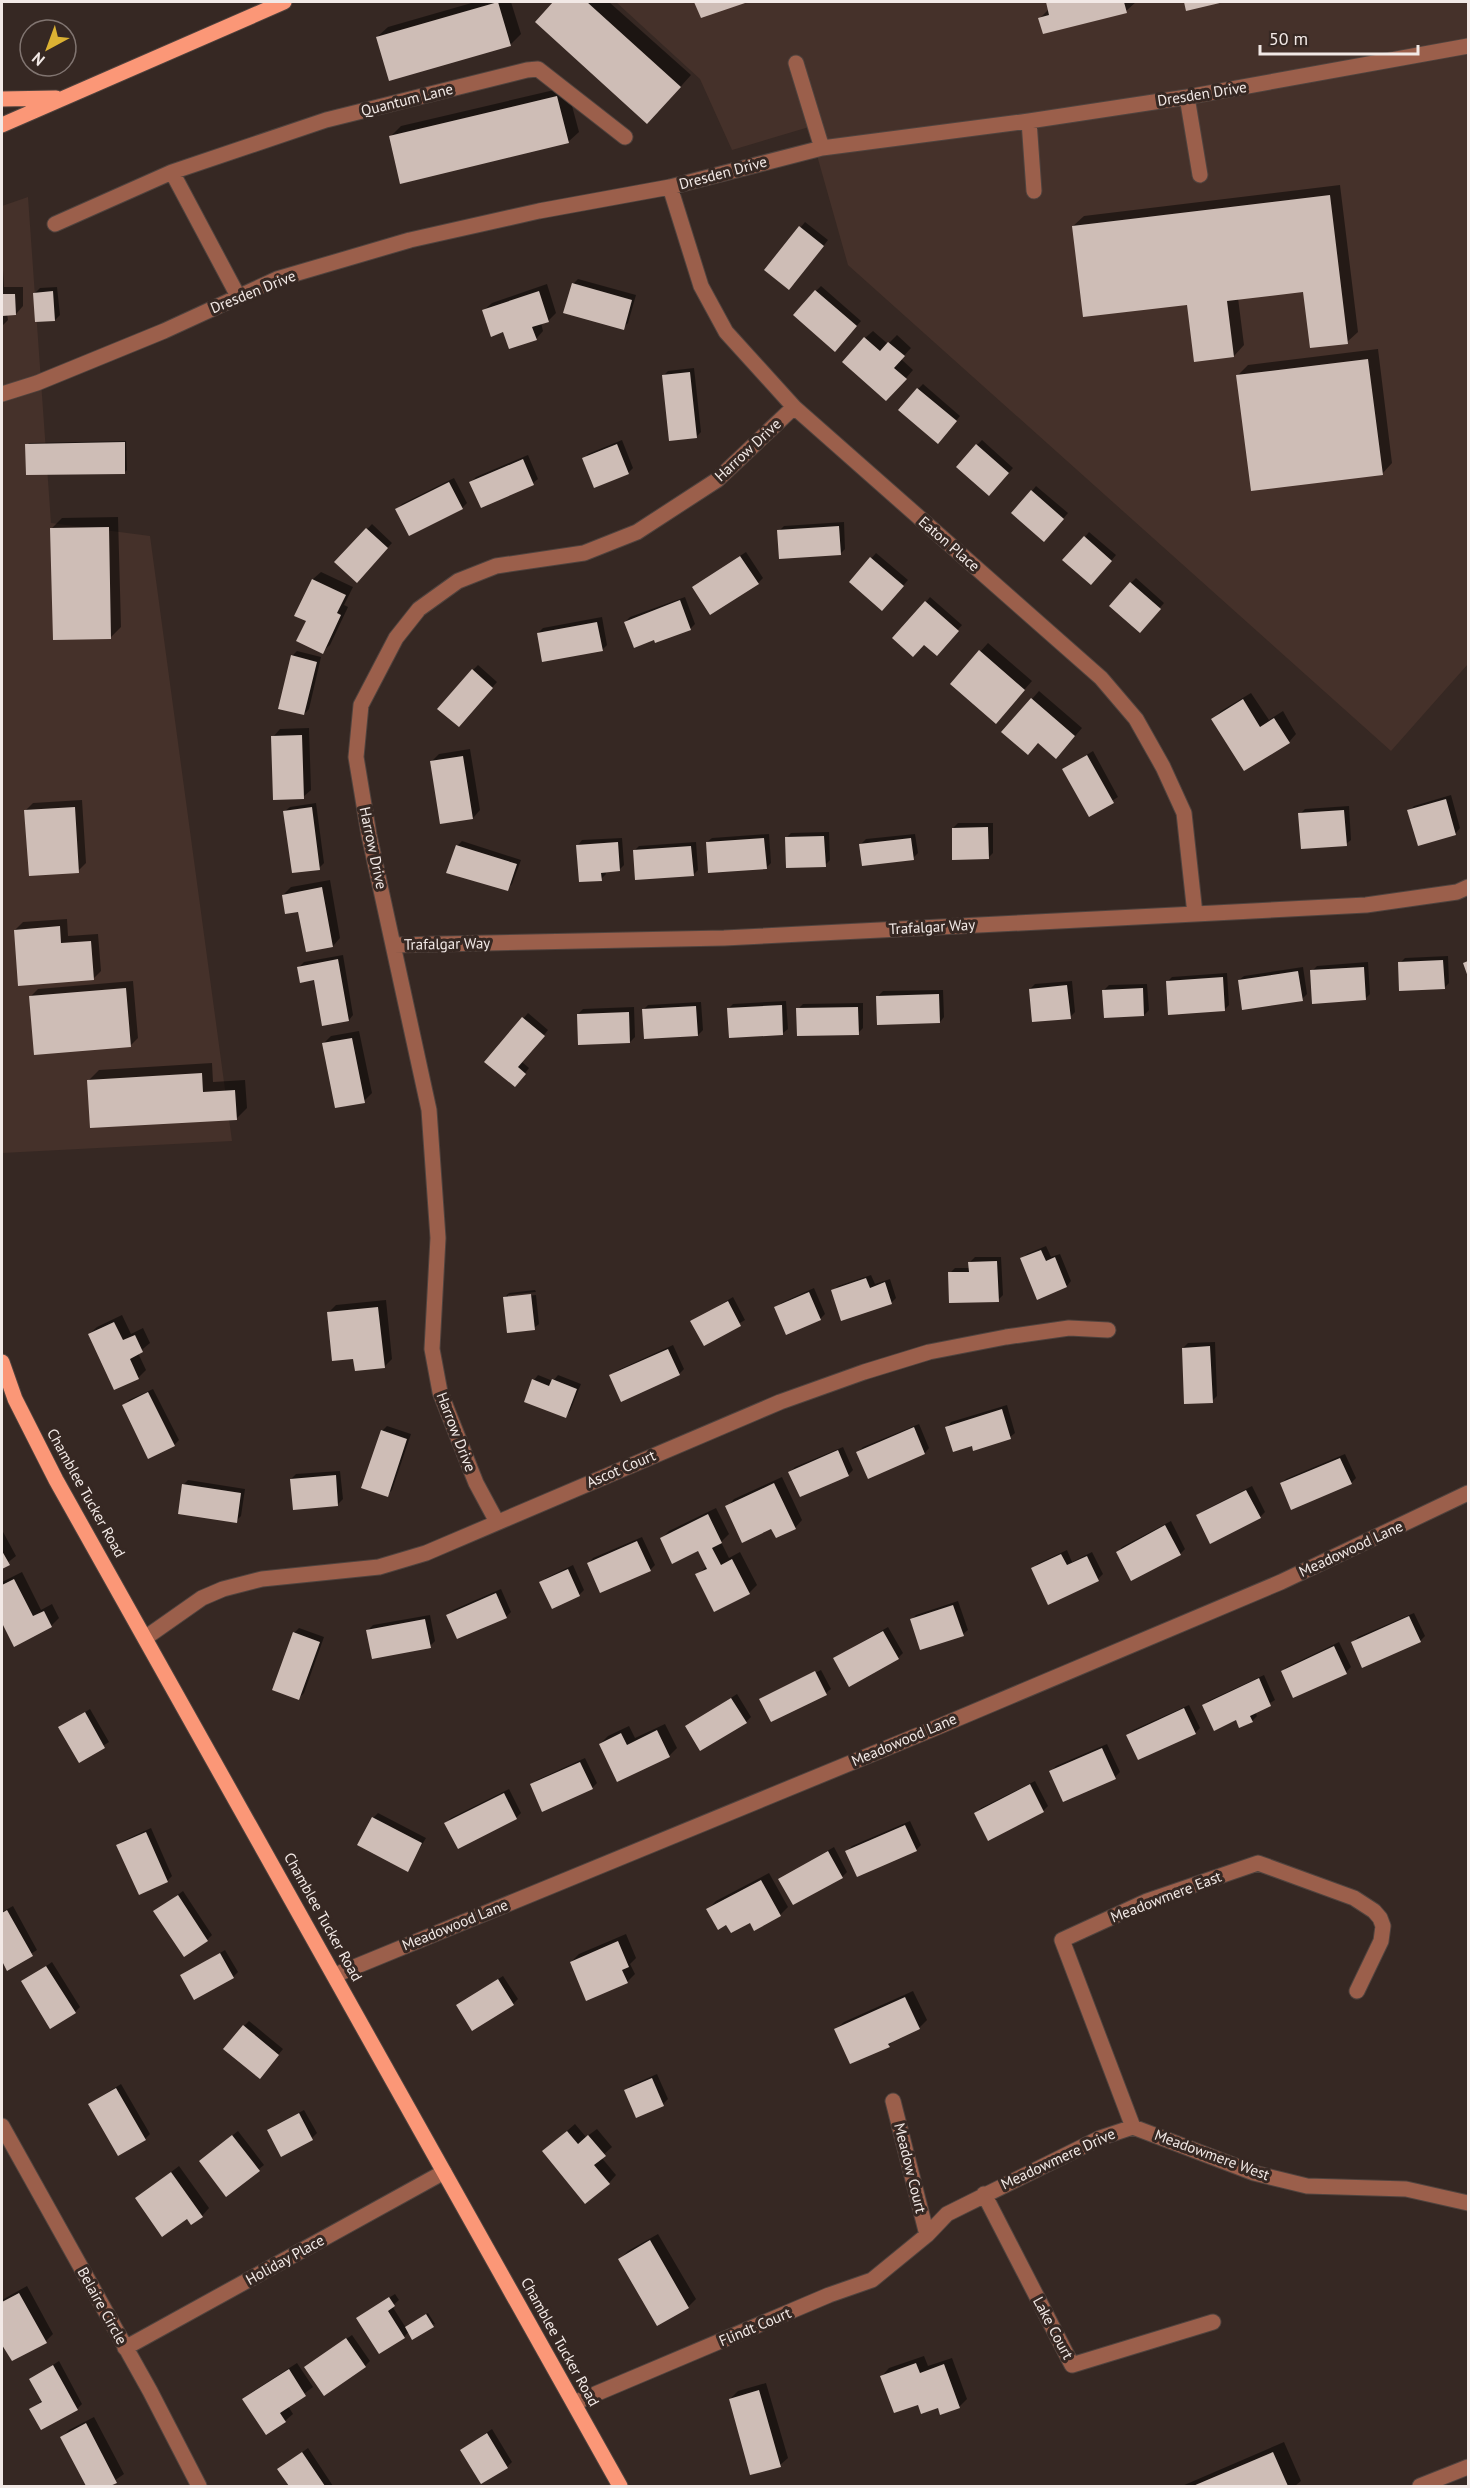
<svg xmlns="http://www.w3.org/2000/svg" width="1470" height="2488" font-family="'PT Sans',sans-serif">
<style>
.built{fill:#45312a}
.shadow{fill:#0007}
.building{fill:#cebdb6}
.lines{fill:none;stroke-linecap:round;stroke-linejoin:round}
.minor-casing{stroke:#50433e;stroke-width:17}
.major-casing{stroke:#50433e;stroke-width:17}
.minor{stroke:#9b5f4b;stroke-width:15}
.major{stroke:#fb9777;stroke-width:15}
.labels{text-anchor:middle;stroke-width:6;stroke-linejoin:round;paint-order:stroke}
.street-label{font-size:15px;fill:#f2e9e6;stroke:#362823}
</style>
<rect width="100%" height="100%" fill="#362823"/>
<!-- built -->
<path class="built" d="M616,2h852v662l-77,87 -543,-486 -39,-138 -77,23 -32,-71z
M28,197l23,326 99,13 82,605 -230,12v-947z"/>
<!-- shadow -->
<path class="shadow" d="M475,2h36l10,32 -11,11 -133,-8 11,-10z
M555,2h54l82,73 -33,37 -121,-90z
M696,2h49l-44,15z
M1047,2h89l-10,9 -86,7 9,-9z
M567,87l12,45 -11,10 -178,-5 11,-11z
M1340,185l18,147 -11,10 -43,-52 -66,8 6,47 -10,11 -46,-53 -115,-77 11,-10z
M805,222l23,18 -34,44 -28,-14z
M2,254l2,33h19v19l-7,8h-9l1,6 -6,6z
M578,279l58,16 -8,28 -5,5 -50,-44z
M547,284l9,29 -7,7 -8,3 2,8 -7,8 -52,-29 8,-7z
M821,286l40,35 -21,24 -24,-54z
M57,287l3,28 -5,5 -20,-27 5,-5z
M873,331l15,13 9,-9 14,13 -10,11 12,11 -19,22 -29,-54z
M1378,349l14,114 -10,11 -144,-99 10,-10z
M694,368l7,64 -5,5 -33,-61 5,-5z
M923,384l37,32 -17,21 -25,-48z
M622,440l11,28 -5,5 -44,-14 4,-5z
M982,440l31,28 -19,21 -17,-44z
M126,441l1,29 -2,2 -98,-27 2,-2z
M528,455l10,24 -5,4 -62,-1 5,-5z
M454,478l13,25 -5,5 -65,1 5,-5z
M1036,486l32,27 -19,22 -17,-44z
M118,517l3,110 -10,10 -59,-109 10,-10z
M844,522l1,27 -5,5 -61,-23 5,-5z
M372,524l20,19 -35,37 -21,-18z
M1089,532l27,23 -20,24 -11,-42z
M746,552l17,26 -5,5h-59z
M876,553l32,27 -21,24 -36,-22z
M321,572l32,15 -9,18 4,2 -18,38 -8,7 -14,-32 -12,-5 17,-36z
M1136,578l28,25 -20,23 -13,-43z
M685,597l10,27 -5,5 -35,9 -30,-16 5,-5z
M930,597l32,28 -21,24 -15,-47z
M602,617l5,28 -5,5 -64,-17 5,-5z
M988,643l44,38 -29,33 -51,-31z
M297,651l24,6 -12,52 -5,5 -12,-58z
M478,665l19,17 -34,39 10,-51z
M1039,691l43,37 -18,21 -32,-50z
M1251,693l18,27 14,-9 13,23 -7,8 -76,-23 8,-8z
M309,728l2,62 -8,7 -30,-60 7,-8z
M470,749l10,61 -7,8 -42,-56 8,-8z
M1093,751l25,46 -28,18 -26,-46z
M1451,795l9,33 -4,5 -37,11 -10,-33 5,-5z
M82,800l4,63 -8,8 -53,-60 8,-8z
M316,803l8,60 -5,5 -34,-57 5,-4z
M1349,806l2,34 -5,4 -46,-30 5,-5z
M958,823h35v30l-5,5 -35,-30z
M829,832l1,28 -5,5 -39,-27 5,-5z
M769,834l2,29 -5,5 -59,-26 5,-4z
M915,834l3,19 -5,5 -52,-14 5,-5z
M622,838l2,27 -5,5 -14,1 1,3 -5,5 -23,-34 4,-5z
M462,841l59,19 -9,24 -5,5 -50,-43z
M696,842l2,28 -5,5 -59,-24 5,-5z
M330,880l10,58 -7,8 -50,-51 8,-8z
M67,919l1,17 30,-2 3,37 -7,7 -79,-48 8,-8z
M343,955l10,60 -4,5 -34,-42 -16,-11 5,-5z
M1448,956l1,27 -5,5 -44,-25 5,-5z
M1368,962l2,32 -5,5 -53,-28 5,-5z
M1303,967l4,27 -5,5 -63,-19 5,-4z
M1227,973l2,32 -5,5 -57,-28 5,-5z
M133,981l5,57 -8,8 -99,-50 7,-7z
M1072,981l3,31 -5,5 -40,-28 5,-5z
M1147,984l2,26 -5,5 -40,-25 5,-5z
M943,990l1,27 -4,5 -62,-26 5,-5z
M786,1001l2,28 -5,4 -55,-24 5,-5z
M701,1002l2,28 -5,5 -55,-25 5,-5z
M863,1003v25l-5,5 -60,-24 5,-5z
M634,1007l1,30 -5,5 -52,-28 5,-5z
M528,1013l20,17 -26,32 7,6 -10,13 -32,-19z
M359,1031l13,62 -8,8 -41,-57 8,-8z
M212,1063l1,19 32,-2 2,28 -10,10 -149,-37 11,-11z
M1046,1246l5,11 9,-3 11,27 -4,5 -45,-27 5,-5z
M975,1257h26l2,38 -5,5 -48,-27 5,-5h15v-6z
M871,1275l4,9 15,-5 6,19 -5,5 -58,-12 5,-5z
M814,1288l11,26 -5,5 -44,-11 5,-5z
M535,1290l1,2 -28,3v3l28,-3 3,29 -5,4 -30,-30 5,-5z
M733,1297l12,23 -41,24 -12,-22z
M386,1300l6,59 -8,8 -29,-10 -27,-44 8,-8z
M122,1315l9,19 12,-6 7,15 -12,10 8,17 -8,8 -49,-44 8,-7z
M1215,1342l2,54 -5,5 -29,-53 5,-5z
M673,1345l11,24 -5,5 -68,2 5,-5z
M538,1375l15,6 5,-6 23,9 -11,27 -5,5 -31,-36z
M153,1389l26,51 -5,5 -50,-40 5,-5z
M1007,1405l8,28 -5,4 -37,7 -26,-17 4,-5z
M919,1424l10,24 -4,5 -67,-1 5,-5z
M387,1426l24,8 -19,56 -5,5 -5,-64z
M843,1447l10,23 -5,5 -58,-3 5,-5z
M1345,1454l11,24 -5,5 -70,1 5,-5z
M340,1471l3,28 -5,5 -47,-25 5,-5z
M782,1477l20,43 -7,8 -23,-1 -45,-20 7,-8z
M188,1480l57,9 -4,27 -5,5 -53,-36z
M1252,1486l13,26 -5,5 -62,-1 5,-5z
M716,1508l13,26 -8,8 8,16 11,-6 17,33 -8,8 -52,-18 10,-9 -8,-17 -37,-11 7,-7z
M1171,1521l14,28 -5,5 -48,25 -14,-27 4,-5z
M2,1530l14,26 -14,11z
M642,1537l13,28 -5,5 -61,-7 4,-5z
M1067,1550l5,12 20,-10 11,22 -5,5 -65,-10 4,-5z
M573,1565l11,25 -5,5 -38,-12 5,-5z
M22,1572l19,38 11,-6 7,14 -8,8 -37,19 -12,-25v-38z
M501,1589l10,23 -5,5 -58,-2 5,-5z
M958,1601l10,29 -5,4 -52,-14 5,-5z
M1414,1613l11,23 -5,5 -67,1 5,-5z
M430,1615l5,26 -5,5 -62,-16 5,-5z
M888,1627l15,26 -5,5h-63z
M299,1628l25,9 -20,56 -5,5 -5,-65z
M1339,1642l12,25 -5,5 -64,-1 5,-4z
M821,1670l10,19 -5,4 -65,6z
M1264,1675l11,25 -20,12 2,4 -5,5 -15,-3 -33,-13 4,-4z
M737,1694l14,23 -5,5 -59,4z
M1189,1705l11,23 -5,5 -67,2 5,-5z
M90,1709l19,33 -30,19 -19,-33z
M665,1724l12,24 -8,8 -69,-12 8,-8 21,-10 6,12z
M1107,1744l13,28 -5,5 -64,-6 5,-5z
M585,1758l12,25 -5,5 -60,-3 5,-5z
M1035,1781l13,25 -5,5 -55,28 -12,-26 5,-5z
M509,1789l12,24 -5,5 -58,29 -12,-24 5,-5z
M378,1813l48,25 -19,32 -34,-52z
M910,1821l11,24 -5,5 -69,1 5,-5z
M151,1828l21,48 -5,5 -49,-36 5,-4z
M834,1847l13,25 -5,5 -62,2z
M769,1873l19,34 -8,8 -53,8 -19,-14 8,-8z
M183,1891l29,44 -5,5 -52,-29z
M13,1906l24,44 -30,19 -5,-11v-46z
M626,1934l10,24 -6,6 5,10 -8,8 -56,-20 8,-8z
M225,1950l13,22 -5,5 -51,-1z
M52,1962l28,45 -5,5 -52,-30z
M503,1976l15,23 -5,5 -55,1z
M913,1991l14,29 -8,8 -24,11 -6,6 -53,-16 8,-7z
M249,2021l34,28 -19,23 -20,-46z
M657,2074l11,25 -5,5 -37,-13 4,-5z
M121,2084l29,50 -5,5 -56,-35z
M304,2110l13,23 -5,5 -43,-8 5,-4z
M575,2124l11,13 11,-8 15,18 -11,10 15,18 -7,8 -57,-39z
M238,2131l26,34 -37,30 -22,-38z
M179,2166l30,42 -7,8 -15,1 -50,-19z
M658,2234l38,65 -8,8 -30,17 -38,-65 8,-8z
M27,2286l26,48 -7,7 -44,3v-44z
M395,2294l4,6 -7,6 14,22 22,-15 7,11 -26,7 -5,6 -41,-23z
M352,2335l18,26 -5,5 -54,-3z
M924,2356l4,10 24,-8 15,41 -8,8 -40,-4 -37,-27 7,-8z
M59,2361l23,43 -5,5h-46l12,-9 -12,-21z
M297,2363l16,24 -25,19 5,8 -8,7 -41,-21 8,-8z
M766,2383l22,75 -8,7 -50,-66 8,-8z
M94,2417l30,57 -17,12h-20l-26,-48 8,-8z
M492,2429l20,33 -5,5 -46,-17z
M1284,2442l17,39 -6,5h-113z
M308,2448l25,38h-42l-12,-17z"/>
<!-- building -->
<path class="building" d="M498,2l13,44 -122,35 -13,-44z
M553,2h34l94,85 -34,37 -112,-102z
M694,2h54l-47,16z
M1046,2h78l3,11 -84,21 -5,-16 11,-3z
M1184,2h40l-38,9z
M557,96l12,47 -169,41 -11,-48z
M1330,195l18,149 -38,4 -7,-56 -76,9 7,56 -40,5 -7,-57 -104,12 -11,-91z
M799,226l25,20 -35,44 -25,-20z
M572,283l60,17 -8,30 -61,-17z
M815,290l42,36 -22,26 -42,-37z
M53,291l2,30 -20,1 -2,-29z
M539,291l10,31 -17,5 5,13 -28,9 -6,-17 -12,5 -9,-27z
M2,294h13l1,21 -14,1z
M864,337l16,14 8,-9 17,14 -11,12 13,11 -21,22 -44,-39z
M1368,359l15,116 -132,16 -15,-116z
M690,372l7,66 -28,3 -7,-66z
M917,388l40,33 -19,23 -40,-34z
M125,442v32l-99,1 -1,-31z
M617,444l12,30 -35,14 -12,-30z
M976,444l33,29 -20,23 -33,-29z
M523,459l11,26 -53,23 -12,-26z
M449,482l14,27 -54,27 -14,-27z
M1031,490l33,29 -20,23 -33,-29z
M839,526l2,29 -62,4 -2,-29z
M109,527l2,112 -58,1 -3,-112z
M366,528l22,20 -31,35 -23,-21z
M1084,536l28,25 -21,24 -29,-25z
M740,556l19,28 -49,31 -18,-28z
M870,557l34,29 -22,25 -33,-29z
M312,579l34,16 -9,18 4,2 -18,39 -27,-13 10,-20 -12,-5z
M1130,582l31,27 -21,24 -31,-27z
M680,600l11,30 -36,13 -1,-3 -20,8 -10,-26z
M925,601l34,30 -22,25 -13,-11 -11,12 -21,-19z
M597,622l6,29 -61,11 -5,-29z
M979,650l46,40 -29,34 -46,-40z
M291,655l26,7 -13,53 -26,-6z
M472,669l21,19 -34,39 -22,-18z
M1031,698l44,38 -19,23 -18,-16 -10,12 -27,-23z
M1243,699l17,28 14,-9 16,25 -46,28 -33,-52z
M302,735l2,64 -31,1 -2,-64z
M1087,755l27,48 -25,14 -27,-48z
M463,756l10,63 -33,5 -10,-63z
M1446,799l10,36 -38,11 -11,-36z
M75,807l4,66 -50,3 -5,-66z
M312,807l8,63 -28,3 -9,-62z
M1344,810l3,36 -46,3 -3,-36z
M988,827l1,32 -37,1v-32z
M824,836l2,31 -40,1 -1,-31z
M764,838l3,31 -59,4 -2,-31z
M911,838l3,22 -52,6 -3,-22z
M618,842l2,29 -19,2 1,8 -23,1 -3,-37z
M456,845l61,19 -9,27 -62,-18z
M691,846l3,30 -59,4 -2,-30z
M322,887l11,60 -27,5 -8,-40 -13,2 -3,-19z
M60,926l1,17 30,-2 3,39 -76,6 -4,-56z
M338,959l11,62 -27,5 -8,-46 -14,3 -3,-16z
M1443,960l2,29 -46,2 -1,-29z
M1468,961v16l-5,-14z
M1364,967l2,33 -54,4 -2,-34z
M1298,971l5,30 -61,9 -4,-30z
M1223,977l2,34 -57,4 -2,-34z
M1067,985l4,34 -39,3 -3,-33z
M126,988l5,59 -97,8 -5,-59z
M1143,988l1,28 -40,2 -2,-28z
M939,994l1,29 -63,2 -1,-29z
M782,1005l1,30 -54,3 -2,-30z
M696,1006l2,30 -54,3 -2,-30z
M858,1007l1,28 -62,1 -1,-28z
M629,1012l1,31 -52,2 -1,-31z
M522,1017l23,19 -27,31 8,7 -11,13 -31,-25z
M352,1038l13,65 -30,5 -13,-65z
M202,1073l1,19 32,-2 2,30 -147,8 -3,-48z
M1041,1250l5,11 9,-4 12,30 -30,13 -17,-42z
M997,1261l2,41 -50,1 -1,-31h21l-1,-10z
M866,1278l4,10 15,-6 7,22 -51,17 -10,-31z
M809,1292l12,28 -35,15 -12,-28z
M531,1294l4,36 -28,3 -4,-36z
M728,1301l13,25 -37,20 -14,-25z
M378,1307l7,61 -30,3 -2,-12 -21,2 -5,-49z
M114,1322l9,18 12,-5 8,17 -13,7 9,20 -25,11 -26,-56z
M1210,1346l3,57 -29,1 -2,-56z
M668,1349l12,26 -59,27 -12,-27z
M532,1379l17,7 3,-7 25,10 -11,29 -42,-16z
M148,1392l27,54 -27,13 -26,-54z
M1002,1409l9,30 -38,12 -1,-5 -19,6 -8,-25z
M914,1427l11,27 -57,25 -12,-27z
M381,1430l26,9 -19,58 -27,-9z
M838,1450l11,26 -49,21 -12,-25z
M1340,1458l12,26 -61,26 -11,-27z
M336,1475l2,31 -45,4 -3,-31z
M774,1483l22,46 -20,9 -5,-9 -29,14 -17,-37z
M182,1484l59,9 -4,30 -59,-9z
M1246,1490l15,28 -51,26 -14,-29z
M708,1514l14,29 -10,5 9,17 11,-6 18,35 -36,18 -19,-38 12,-5 -9,-18 -26,13 -12,-26z
M1165,1525l16,30 -50,26 -15,-29z
M637,1541l14,30 -51,22 -13,-30z
M2,1551l8,14 -8,4z
M1061,1554l6,11 20,-9 12,25 -51,24 -17,-37z
M568,1569l12,27 -28,13 -13,-27z
M14,1579l19,37 11,-5 8,16 -38,20 -12,-24v-38z
M496,1593l11,25 -50,21 -11,-24z
M953,1605l11,31 -44,14 -10,-31z
M1409,1616l12,26 -59,26 -11,-26z
M425,1619l6,29 -59,11 -6,-29z
M883,1631l16,28 -50,28 -16,-29z
M293,1632l27,10 -21,58 -27,-10z
M1334,1646l13,28 -54,24 -12,-27z
M815,1671l12,24 -56,27 -12,-23z
M1259,1678l12,28 -21,10 3,6 -14,6 -3,-8 -22,11 -12,-26z
M731,1698l16,25 -47,28 -15,-25z
M1184,1708l12,26 -58,26 -12,-25z
M85,1712l20,36 -26,15 -21,-36z
M657,1730l13,27 -53,25 -18,-38 22,-11 6,12z
M1102,1748l14,31 -53,23 -14,-31z
M580,1762l13,27 -51,23 -12,-28z
M1030,1784l14,28 -56,29 -14,-28z
M504,1793l13,26 -59,30 -14,-26z
M372,1817l50,26 -14,29 -51,-27z
M905,1825l12,26 -60,26 -12,-26z
M146,1832l22,50 -29,13 -23,-50z
M828,1851l15,27 -50,27 -15,-26z
M761,1880l20,36 -27,15 -4,-8 -19,10 -5,-8 -8,5 -12,-21z
M178,1895l30,46 -24,16 -31,-46z
M7,1910l26,46 -26,15 -5,-10v-48z
M618,1941l11,26 -7,3 6,13 -42,18 -16,-39z
M220,1953l14,25 -40,22 -14,-25z
M46,1966l30,47 -26,16 -29,-48z
M498,1979l16,26 -42,26 -16,-26z
M905,1997l15,32 -32,15 2,3 -40,17 -16,-35z
M243,2025l36,30 -19,24 -37,-30z
M652,2078l12,28 -28,12 -12,-28z
M116,2088l30,52 -28,16 -30,-52z
M299,2113l14,27 -32,17 -14,-27z
M567,2131l11,13 10,-9 18,21 -12,9 16,19 -25,20 -43,-53z
M232,2135l28,36 -34,26 -27,-36z
M171,2172l32,45 -12,8 -4,-6 -25,18 -27,-39z
M650,2240l39,68 -32,18 -39,-67z
M19,2293l28,50 -35,18 -10,-16v-43z
M389,2297l6,9 -7,5 17,27 -26,16 -23,-36z
M426,2314l8,13 -22,13 -7,-13z
M346,2338l20,29 -42,29 -20,-29z
M916,2363l4,10 24,-9 16,44 -20,7 -2,-7 -17,6 -3,-9 -24,8 -14,-37z
M53,2365l25,45 -37,20 -12,-21 13,-7 -13,-23z
M289,2369l17,27 -26,17 6,9 -20,13 -24,-36z
M759,2390l22,77 -31,8 -21,-76z
M86,2423l31,60 -7,3h-24l-26,-49z
M487,2433l21,35 -27,16 -21,-34z
M302,2452l23,34h-36l-12,-17z
M1273,2452l15,34h-95z"/>
<g class="lines">
<!-- minor casing -->
<g class="minor-casing">
<path id="minor" d="M796,63l26,85
M1187,97l13,78
M1029,121l5,70
M172,172l154,-52 201,-50 11,-1 87,68
M670,187l31,99 25,46 68,75 307,271 35,41 27,48 21,46 11,101
M55,224l117,-52 66,124
M2,394l35,-11 127,-52 113,-52 133,-39 129,-29 131,-24 152,-39 207,-27 158,-24 281,-51
M394,945l330,-7 471,-24 171,-9 91,-13 11,-5
M497,1522l-21,-39 -36,-91 -8,-43 6,-111 -9,-128 -60,-275 -13,-78 5,-52 35,-67 23,-29 39,-28 38,-15 88,-13 53,-21 80,-52 77,-73
M145,1638l57,-40 21,-9 39,-10 117,-12 47,-14 354,-151 84,-30 65,-20 77,-15 63,-9 39,2
M335,1975l598,-246 348,-147 187,-89
M893,2101l34,134
M2,2126l148,265 49,95
M1133,2127l-71,-187 85,-39 111,-38 96,35 20,13 6,7 3,8 -2,15 -24,50
M1133,2127l121,46 53,13 99,3 62,14
M984,2194l88,171 141,-43
M125,2348l319,-176
M574,2403l255,-108 43,-15 55,-45 20,-21 153,-76 33,-11
M1420,2486l48,-19"/>
</g>
<!-- major casing -->
<g class="major-casing">
<path id="major" d="M2,99l54,-1
M2,125l282,-123
M2,1362l13,37 41,81 564,1006"/>
</g>
<!-- minor -->
<use href="#minor" class="minor"/>
<!-- major -->
<use href="#major" class="major"/>
</g>
<g class="labels">
<!-- street labels -->
<g class="street-label">
<text transform="translate(1202 94) rotate(-9)" y="5">Dresden Drive</text>
<text transform="translate(407 100) rotate(-14)" y="5">Quantum Lane</text>
<text transform="translate(723 173) rotate(-15)" y="5">Dresden Drive</text>
<text transform="translate(253 292) rotate(-22)" y="5">Dresden Drive</text>
<text transform="translate(748 450) rotate(-43)" y="5">Harrow Drive</text>
<text transform="translate(949 544) rotate(41)" y="5">Eaton Place</text>
<text transform="translate(373 848) rotate(78)" y="5">Harrow Drive</text>
<text transform="translate(932 927) rotate(-3)" y="5">Trafalgar Way</text>
<text transform="translate(447 944) rotate(-1)" y="5">Trafalgar Way</text>
<text transform="translate(456 1432) rotate(69)" y="5">Harrow Drive</text>
<text transform="translate(621 1469) rotate(-23)" y="5">Ascot Court</text>
<text transform="translate(86 1493) rotate(61)" y="5">Chamblee Tucker Road</text>
<text transform="translate(1351 1549) rotate(-25)" y="5">Meadowood Lane</text>
<text transform="translate(904 1740) rotate(-23)" y="5">Meadowood Lane</text>
<text transform="translate(1166 1897) rotate(-21)" y="5">Meadowmere East</text>
<text transform="translate(323 1917) rotate(61)" y="5">Chamblee Tucker Road</text>
<text transform="translate(455 1925) rotate(-22)" y="5">Meadowood Lane</text>
<text transform="translate(1212 2155) rotate(20)" y="5">Meadowmere West</text>
<text transform="translate(1058 2159) rotate(-25)" y="5">Meadowmere Drive</text>
<text transform="translate(910 2168) rotate(76)" y="5">Meadow Court</text>
<text transform="translate(285 2260) rotate(-29)" y="5">Holiday Place</text>
<text transform="translate(102 2306) rotate(61)" y="5">Belaire Circle</text>
<text transform="translate(755 2327) rotate(-23)" y="5">Flindt Court</text>
<text transform="translate(1053 2328) rotate(62)" y="5">Lake Court</text>
<text transform="translate(560 2342) rotate(61)" y="5">Chamblee Tucker Road</text>
</g>
</g>
<!-- border -->
<rect width="1470" height="2488" fill="none" stroke="#f2e9e6" stroke-width="6"/>
<!-- north arrow -->
<g transform="translate(48 48) rotate(221)"><circle r="28" fill="#362823" stroke="#817571" stroke-width="1.5"/>
<path d="M0-4.5L10 22L0 15L-10 22Z" fill="#dcb233"/>
<text y="-9" font-size="16" font-weight="bold" text-anchor="middle" fill="#f2e9e6">N</text>
</g>
<!-- scale -->
<path d="M1260 45v9h158v-9" fill="none" stroke="#f2e9e6" stroke-width="3"/>
<text x="1269" y="45" font-size="18" fill="#f2e9e6" stroke="#362823" stroke-width="4.5" paint-order="stroke">50 m</text>
</svg>
